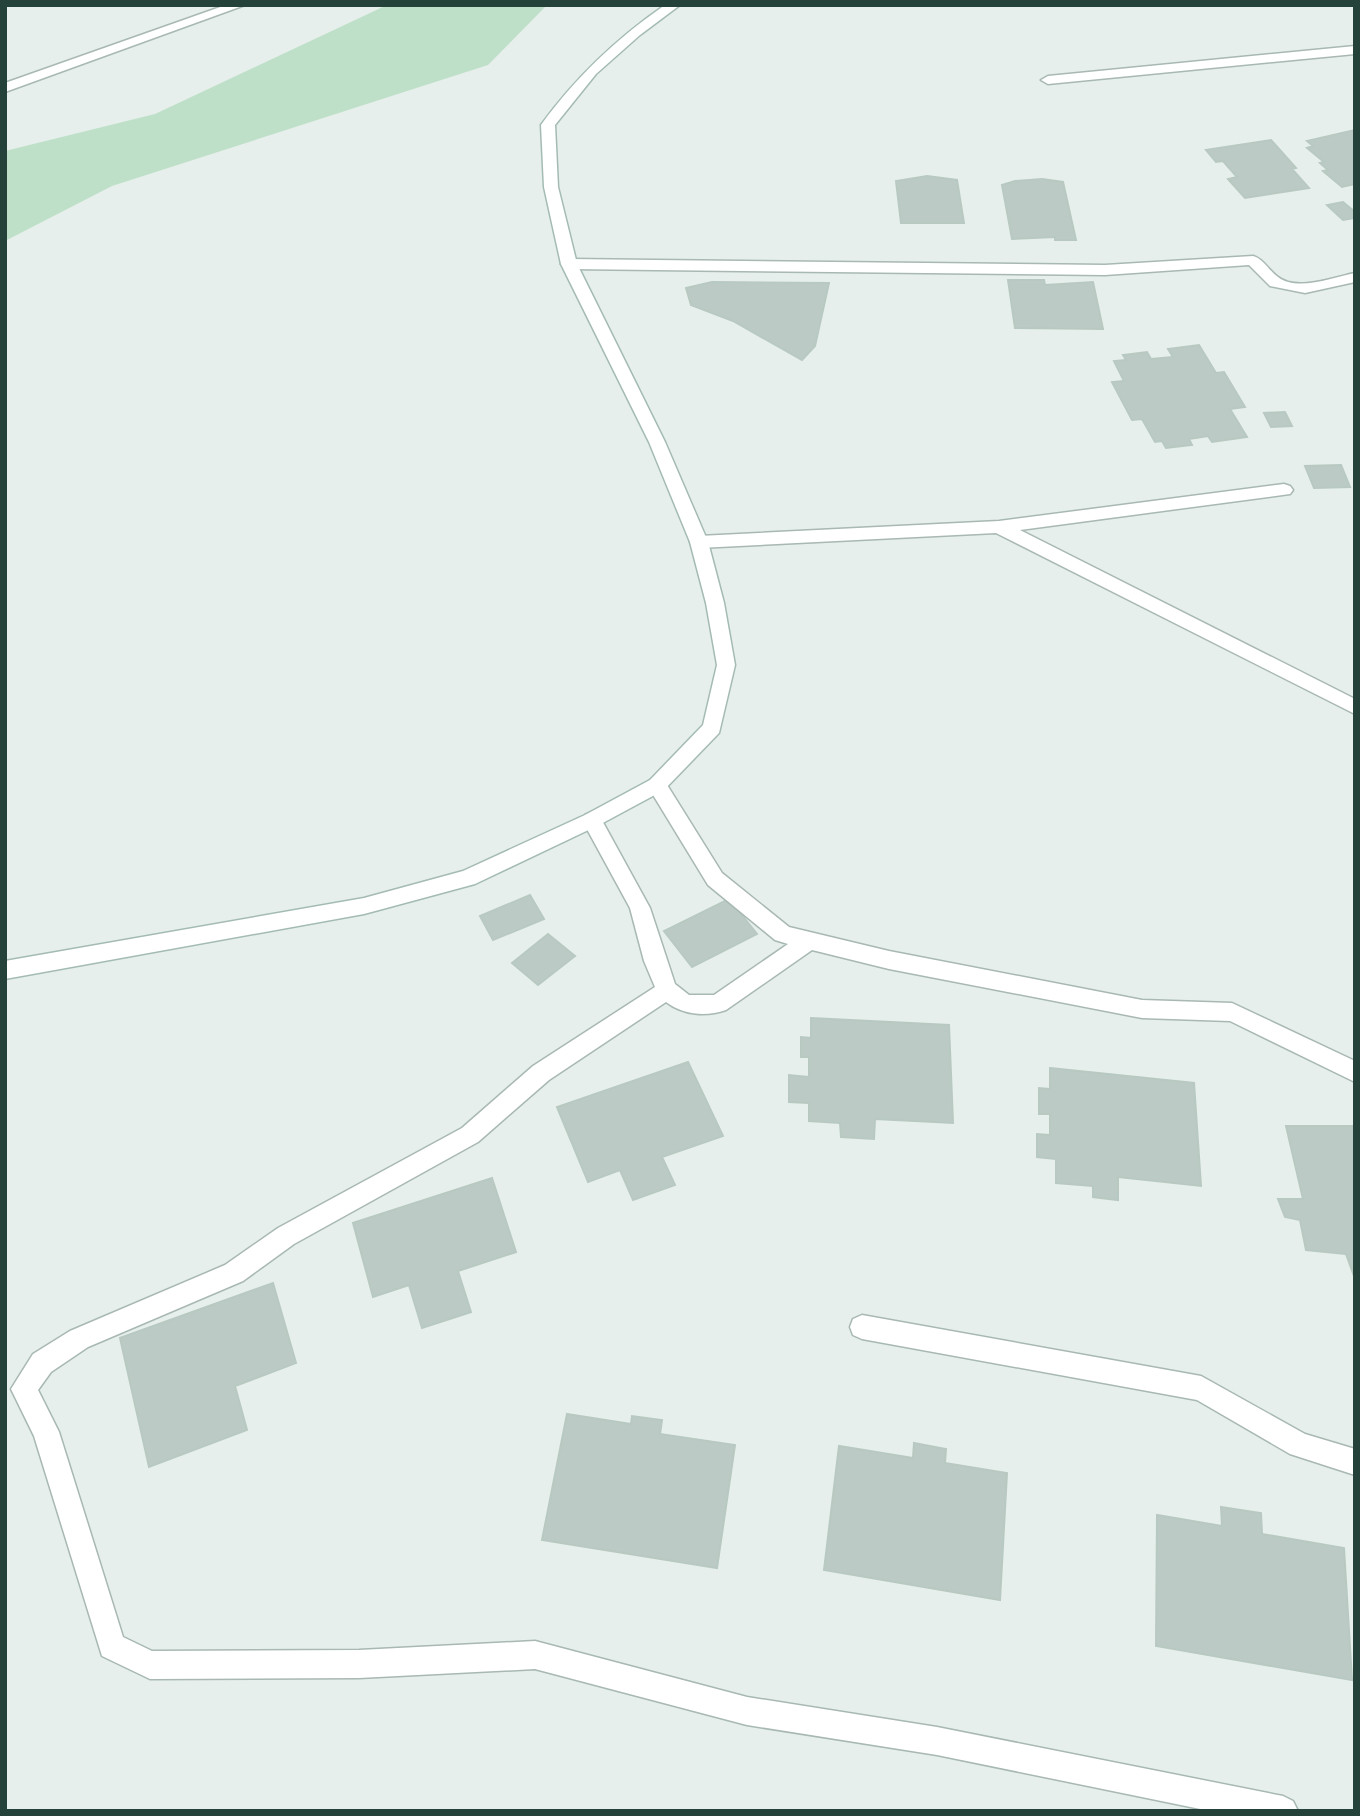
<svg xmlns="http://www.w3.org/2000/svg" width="1360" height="1816" font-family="Jost,sans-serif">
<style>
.green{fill:#bfe0c8}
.building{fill:#bbcac4;stroke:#b8c9c2;stroke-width:2}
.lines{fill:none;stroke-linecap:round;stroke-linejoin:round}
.street-casing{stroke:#a8b8b2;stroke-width:3}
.secondary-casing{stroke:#a4bbb3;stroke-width:3}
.street{fill:#fff;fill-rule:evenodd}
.secondary{fill:#fff;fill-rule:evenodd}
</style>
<rect width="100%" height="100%" fill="#e6efeb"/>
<!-- green -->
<path class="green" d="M387,5h160l-59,60 -376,121 -107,55v-90l150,-37z"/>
<!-- building -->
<path class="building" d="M1355,130v54l-13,3 -19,-16 5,-1 -8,-7 4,-1 -17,-14 6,-2 -6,-5z
M1271,140l25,28 -4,1 17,19 -64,10 -17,-19 9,-2 -14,-16 -7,1 -10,-12z
M927,176l30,4 7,43h-63l-5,-42z
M1042,179l21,3 13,58h-21v-3l-43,2 -10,-54 13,-4z
M1343,202l12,10v6l-12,2 -16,-15z
M1008,280h36l1,5 48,-3 10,47 -88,-1z
M712,282l117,1 -14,63 -13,14 -69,-39 -42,-16 -5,-17z
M1199,345l17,28 8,-1 21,35 -15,2 17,28 -35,5 -4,-6 -19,3 3,6 -26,3 -4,-7 -7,1 -13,-23 -10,1 -20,-38 12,-1 -10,-20 12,-1 -3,-5 24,-3 4,7 22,-2 -5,-8z
M1285,412l7,14 -21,1 -7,-14z
M1341,465l9,22 -36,1 -9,-22z
M530,895l14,24 -51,21 -13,-24z
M729,899l28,35 -65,33 -28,-36z
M548,934l27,22 -37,29 -26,-22z
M811,1018l138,7 4,98 -78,-4 -1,20 -33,-2 -1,-14 -31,-2v-18l-20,-1v-27l20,2v-20h-8v-20l10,1z
M688,1062l35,74 -61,21 13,28 -42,15 -13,-30 -32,12 -31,-75z
M1050,1068l144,15 7,103 -83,-9v23l-25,-3v-11l-37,-3v-24l-19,-2v-23l13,1v-21h-11v-26l11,1z
M1286,1126h69v153l-9,-25 -40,-4 -6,-30 -15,-3 -7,-18h25z
M492,1178l24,74 -58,19 13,41 -49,16 -13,-43 -36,12 -20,-74z
M273,1283l23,80 -61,23 12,44 -98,37 -29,-129z
M567,1414l64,10 1,-8 30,4 -2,14 75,11 -18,123 -175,-28z
M914,1443l32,6 -1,14 62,10 -7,127 -176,-30 15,-124 74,12z
M1221,1507l40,6 1,21 82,14 8,132 -196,-34 1,-131 65,11z"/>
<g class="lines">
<!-- street casing -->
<g class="street-casing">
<path id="street" d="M226,5h19l-240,87v-9z
M1355,46v8l-307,30 -7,-4 7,-4z
M1253,256c11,3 16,15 25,21 19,15 56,0 77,-4v9l-50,11 -35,-7 -21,-21 -144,10 -536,-6 -8,-5 8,-5 536,6z
M1284,484l6,2 3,4 -3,4 -270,36 335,169v15l-359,-181 -297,15 -9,-6 9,-6 300,-15z
M657,777l7,3 58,93 67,54 100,24 253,49 90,3 123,58v21l-125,-61 -88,-3 -253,-49 -77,-19 -86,60c-20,7 -43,5 -60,-8l-117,78 -71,62 -184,102 -51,37 -155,66 -37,25 -13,18 21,42 64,205 29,14 207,-1 176,-9 212,56 190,30 346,69 10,5 5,10h-88l-273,-56 -190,-30 -212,-56 -176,9 -209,1 -48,-23 -68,-220 -23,-47 22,-35 37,-23 155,-66 53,-37 184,-100 71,-62 122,-79 -11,-26 -14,-53 -48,-88 3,-5 7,-3 7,3 51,93 25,76 14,11h25l74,-51 -13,-4 -67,-55 -61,-100 3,-5z
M862,1315l339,61 104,58 50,15v26l-65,-21 -93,-54 -335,-61 -9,-4 -3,-8 3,-8z"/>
</g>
<!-- secondary casing -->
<g class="secondary-casing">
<path id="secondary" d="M665,5h15l-40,30 -44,39 -41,51 3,62 19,77 88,178 43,100 16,61 11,62 -16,68 -55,57 -65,35 -124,59 -111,30 -359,65v-18l359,-63 99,-27 122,-56 65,-35 53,-55 14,-60 -11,-62 -16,-61 -41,-100 -88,-178 -17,-77 -3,-62c35,-48 75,-86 124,-120z"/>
</g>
<!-- street -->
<use href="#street" class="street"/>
<!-- secondary -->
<use href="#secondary" class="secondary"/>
</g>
<!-- border -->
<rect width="1360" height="1816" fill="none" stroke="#24423a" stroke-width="14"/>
</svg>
